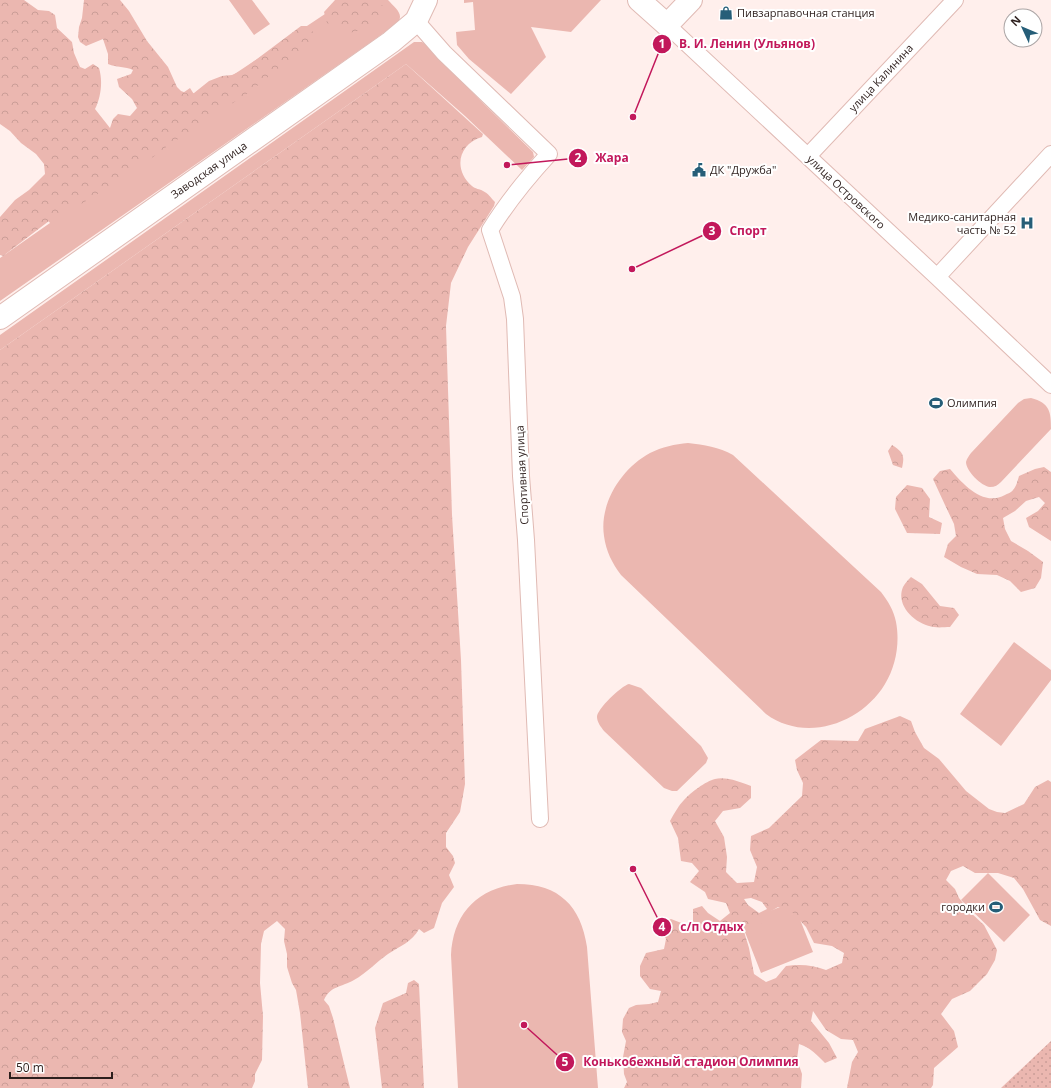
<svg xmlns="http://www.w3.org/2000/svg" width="1051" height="1088" font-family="'Open Sans',sans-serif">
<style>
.grass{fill:#ebb7b0}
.forest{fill:url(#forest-crowns);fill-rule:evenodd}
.garden{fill:url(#garden-dots)}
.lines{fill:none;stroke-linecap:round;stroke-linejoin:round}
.street-casing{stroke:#e0bab4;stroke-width:18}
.secondary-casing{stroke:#e0bab4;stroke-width:24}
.street{stroke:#fff;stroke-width:16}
.secondary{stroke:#fff;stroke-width:22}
.labels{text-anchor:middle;stroke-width:4;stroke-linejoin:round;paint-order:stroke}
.poi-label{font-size:11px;fill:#2d1f1d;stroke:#fff;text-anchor:start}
.street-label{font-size:11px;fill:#2d1f1d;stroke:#fff}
.leader{fill:none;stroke:#c2185b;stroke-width:1.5}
.callout-dot{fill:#c2185b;stroke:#fff;stroke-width:1.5}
.mark-label{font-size:12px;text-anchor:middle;font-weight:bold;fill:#fff}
.callout-label{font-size:12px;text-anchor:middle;font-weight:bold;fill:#c2185b;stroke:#fff;stroke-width:4;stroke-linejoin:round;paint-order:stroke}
</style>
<defs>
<pattern id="forest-crowns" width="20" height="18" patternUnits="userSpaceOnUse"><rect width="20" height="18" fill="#ebb7b0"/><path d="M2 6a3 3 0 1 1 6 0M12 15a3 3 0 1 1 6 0" fill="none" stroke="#ca9d97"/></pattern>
<pattern id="garden-dots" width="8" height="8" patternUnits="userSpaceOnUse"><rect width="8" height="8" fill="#ebb7b0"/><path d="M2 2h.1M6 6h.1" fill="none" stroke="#ca9d97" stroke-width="1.8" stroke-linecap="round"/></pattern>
</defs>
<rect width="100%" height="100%" fill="#ffefec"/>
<!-- grass -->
<path class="grass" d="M229,0h23l18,24 -16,11z
M346,0h42c7,8 18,15 8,24l-25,18 -371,259v-43l50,-35 -13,-16 11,-20 142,-99 7,11z
M464,0h137l-30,32 -40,-5 15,30 -35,37 -42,-35 -12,-14 -1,-13 19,-2 -2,-28 -9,1z
M414,42h8l3,2 59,60 49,48 1,5 -12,13 -57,-54 -59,-52 -406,286v-15z
M1031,398c19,5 20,14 20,31l-50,53c-3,3 -6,5 -11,5 -9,-1 -24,-16 -24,-25 1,-4 3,-6 5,-9l47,-50 6,-4z
M688,443c16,2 31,4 45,12l148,137c7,9 13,19 15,30 4,21 0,44 -11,62 -24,40 -80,59 -119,30l-145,-139c-9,-12 -15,-24 -17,-39 -5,-33 18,-68 46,-83 12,-6 25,-9 38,-10z
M1014,642l37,28v10l-50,66 -41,-32z
M629,684l12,4 60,58 7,12 -2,5 -29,28h-5l-8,-3 -60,-57c-3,-4 -7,-9 -7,-14 0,-8 24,-31 32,-33z
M988,873l42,42 -26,27 -43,-42z
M517,884c42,0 64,22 70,63l11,141h-140l-7,-133c2,-40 25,-66 66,-71z
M793,902l20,50 -52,21 -20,-51z"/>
<!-- forest -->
<path class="forest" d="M0,0h24l14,10 11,1 6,4 2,13 15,14 2,11 6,14 5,2 8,-5 6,4c4,13 2,29 -4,41l15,19 3,-9 5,-5 12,2 7,-8 -5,-9 -13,-12 -2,-8 14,-5 2,-4c-8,-4 -16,-2 -25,-6v-10l-5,-15 -17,7 -6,-4 -2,-5 1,-10 3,-9 2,-18h36l9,11 18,30 21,26 9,20 4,4 8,3 5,-1 15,-12 13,-5 10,-1 9,-4 60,-45h6l7,7v6l-63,52 -82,54 -40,30 -61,37 -19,9 -46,35 -3,-1v-38l15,-17 14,-10 16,-16 -1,-10 -8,-10 -15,-11 -11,-12 -10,-7z
M335,0h44l5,8c-6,13 -25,28 -41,24 -5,-1 -11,-6 -16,-9l-3,-11z
M406,64l77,70 -1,3c-24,7 -29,33 -10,49 3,3 8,3 11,5 5,2 8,7 12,11l-1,4 -26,41 -17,36 -5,43 6,189 9,145 4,124 -5,28 -14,21v14l7,9 2,7 -6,12 5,12 -12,16 -8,25 -10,5 -5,-4c-7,13 -19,17 -31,25 -12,8 -21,19 -34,26 -12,7 -24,6 -30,20l5,6 4,12 17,70h-42l-8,-75 -4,-23 -4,-7 -5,-16v-13l-3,-13 1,-12 -8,-8 -13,10 -3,13 -1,39 3,33 -1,44 -7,14v7l-3,7h-252v-738z
M892,445c11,7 13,10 10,23l-9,-3 -5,-14z
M1044,467l7,5v69l-22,-14 -3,-9 12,-7 7,-8 -6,-6 -13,4 -11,10 -12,7 2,11 6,12 17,10 15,11 -2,16 -6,10 -14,4 -11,-11 -13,-6 -20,-1 -16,-7 -17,-10 4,-13 8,-8 -2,-12 -9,-19 -12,-26 7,-8 10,-2c13,15 33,38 55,26 2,-1 7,-3 8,-5 3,-3 5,-10 6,-14l16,-7z
M907,485l15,3 8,11 -1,18 13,6 -2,11 -33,-1 -12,-24 1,-12z
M911,577l11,7 18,22 14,2 5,7 -9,12c-5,0 -11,1 -16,0 -18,-2 -39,-21 -31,-40 2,-4 5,-7 8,-10z
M900,716l11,5 4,11 9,16 15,11 27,32 23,18 8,3 8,1 19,-9 11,-17 13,-7 3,2v144l-11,-6 -17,-31 -9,-11 -16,-5h-23l-12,-7 -12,5 -5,9 9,9 4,9 11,14 14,13 13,25 -2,10 -8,14 -17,17 -18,8 -11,15 13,17 4,16 -24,21 -1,17 -2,3h-84l5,-26 6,-10 -5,-12 -12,-1 -15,-9 -13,-19 -2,10 18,22 8,15 -12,5c-7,-7 -15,-16 -26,-19l-2,15 5,15 -1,14h-177l3,-6 -3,-8 -1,-17 3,-16 -4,-9 1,-13 6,-11 7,-3 13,-1 9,-2 3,-11 -11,-2 -10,-13v-10l6,-13 18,-4 2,-10 -4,-10 4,-8 5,-2 13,5 9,-2v-13l9,-3 6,7 12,8 10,-8 -4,-10 -18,-4 -3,-7 -15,-10 9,-11 -7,-8 -11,-2 -3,-23 -8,-17c4,-7 8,-15 14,-21 6,-7 22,-19 31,-21 10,-3 26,3 36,7v12l-11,10 -17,3 -8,10 9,16 3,20 -1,15 11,11 17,-1 3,-15 -7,-17 1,-14 18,-8 33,-32 1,-13 -6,-13 -2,-10 26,-20 37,1 7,-12zM751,898l11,4 5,7 -8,4 -11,-8 -4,-6zM778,907l11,2 17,18 8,16 18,3 12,7 -2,10 -16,7c-14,-5 -25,-6 -40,-4l-10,12 -10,4 -12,-8 -5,-26 -7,-23 2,-1 11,3 6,-3 2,-8z
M414,980l5,4 5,104h-42l-7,-60 8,-25 23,-10 2,-10z"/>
<!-- garden -->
<path class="garden" d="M1051,1041v47h-50z"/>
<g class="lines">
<!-- street casing -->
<g class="street-casing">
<path id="street" d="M416,21l28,32 105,101c-23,25 -41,47 -59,76l22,67 3,22 6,157 5,64 14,279
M667,25l270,252 114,108
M808,156l147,-156
M937,277l114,-123"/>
</g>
<!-- secondary casing -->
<g class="secondary-casing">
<path id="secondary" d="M639,0l28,25 24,-25
M0,318l391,-276 25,-21 10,-21"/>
</g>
<!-- street -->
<use href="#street" class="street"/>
<!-- secondary -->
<use href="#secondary" class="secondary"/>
</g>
<!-- icons -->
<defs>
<g id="shop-bare" transform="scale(1.08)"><path d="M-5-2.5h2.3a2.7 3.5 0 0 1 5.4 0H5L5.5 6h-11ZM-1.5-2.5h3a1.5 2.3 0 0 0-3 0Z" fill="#265e78" stroke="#fff" stroke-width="2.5" paint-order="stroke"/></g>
<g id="civic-bare" transform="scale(1.08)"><path d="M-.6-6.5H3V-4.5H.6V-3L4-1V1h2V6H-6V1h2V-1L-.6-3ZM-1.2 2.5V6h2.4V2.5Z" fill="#265e78" stroke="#fff" stroke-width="2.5" paint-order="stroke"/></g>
<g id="hospital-bare" transform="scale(1.08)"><path d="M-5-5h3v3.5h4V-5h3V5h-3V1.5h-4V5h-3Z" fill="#265e78" stroke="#fff" stroke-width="2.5" paint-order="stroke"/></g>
<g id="stadium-bare" transform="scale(1.08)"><path d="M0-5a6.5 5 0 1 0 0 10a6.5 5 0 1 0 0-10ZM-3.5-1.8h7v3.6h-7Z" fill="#265e78" stroke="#fff" stroke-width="2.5" paint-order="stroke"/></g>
</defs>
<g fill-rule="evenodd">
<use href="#shop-bare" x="726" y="13"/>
<use href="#civic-bare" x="699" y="170"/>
<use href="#hospital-bare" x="1027" y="223"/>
<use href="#stadium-bare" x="936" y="403"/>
<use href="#stadium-bare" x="996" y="907"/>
</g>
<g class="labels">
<!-- poi labels -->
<g class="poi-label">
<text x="737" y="17">Пивзарпавочная станция</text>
<text x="710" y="174">ДК "Дружба"</text>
<text x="1016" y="221" text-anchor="end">Медико-санитарная<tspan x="1016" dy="13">часть № 52</tspan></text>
<text x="947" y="407">Олимпия</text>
<text x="985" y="911" text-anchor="end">городки</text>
</g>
<!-- street labels -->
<g class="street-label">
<text transform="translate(881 78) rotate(-47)" y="4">улица Калинина</text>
<text transform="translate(209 170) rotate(-35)" y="4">Заводская улица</text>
<text transform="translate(846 192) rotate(43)" y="4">улица Островского</text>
<text transform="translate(522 475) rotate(-93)" y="4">Спортивная улица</text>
</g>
</g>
<!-- callouts -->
<path class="leader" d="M633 117L662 44M507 165L578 158M632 269L712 231M633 869L662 927M524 1025L565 1062"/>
<g class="callout-dot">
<circle cx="633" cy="117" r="4"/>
<circle cx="507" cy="165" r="4"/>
<circle cx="632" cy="269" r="4"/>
<circle cx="633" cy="869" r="4"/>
<circle cx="524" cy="1025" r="4"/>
<circle cx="662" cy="44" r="10"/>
<circle cx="578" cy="158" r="10"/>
<circle cx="712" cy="231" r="10"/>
<circle cx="662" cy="927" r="10"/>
<circle cx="565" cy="1062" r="10"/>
</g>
<g class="mark-label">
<text x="662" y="48">1</text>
<text x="578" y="162">2</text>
<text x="712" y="235">3</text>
<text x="662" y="931">4</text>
<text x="565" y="1066">5</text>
</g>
<g class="callout-label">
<text x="747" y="48">В. И. Ленин (Ульянов)</text>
<text x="612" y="162">Жара</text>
<text x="748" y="235">Спорт</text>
<text x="712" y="931">с/п Отдых</text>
<text x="691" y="1066">Конькобежный стадион Олимпия</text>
</g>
<!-- north arrow -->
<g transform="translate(1023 28) rotate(314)"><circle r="19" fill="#ffffff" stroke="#aba5a5"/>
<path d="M0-3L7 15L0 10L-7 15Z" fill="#265e78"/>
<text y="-6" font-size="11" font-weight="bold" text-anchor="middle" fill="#2d1f1d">N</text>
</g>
<!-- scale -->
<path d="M10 1072v6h102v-6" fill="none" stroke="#2d1f1d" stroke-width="2"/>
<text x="16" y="1072" font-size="12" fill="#2d1f1d" stroke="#ffffff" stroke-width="3" paint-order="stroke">50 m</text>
</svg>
